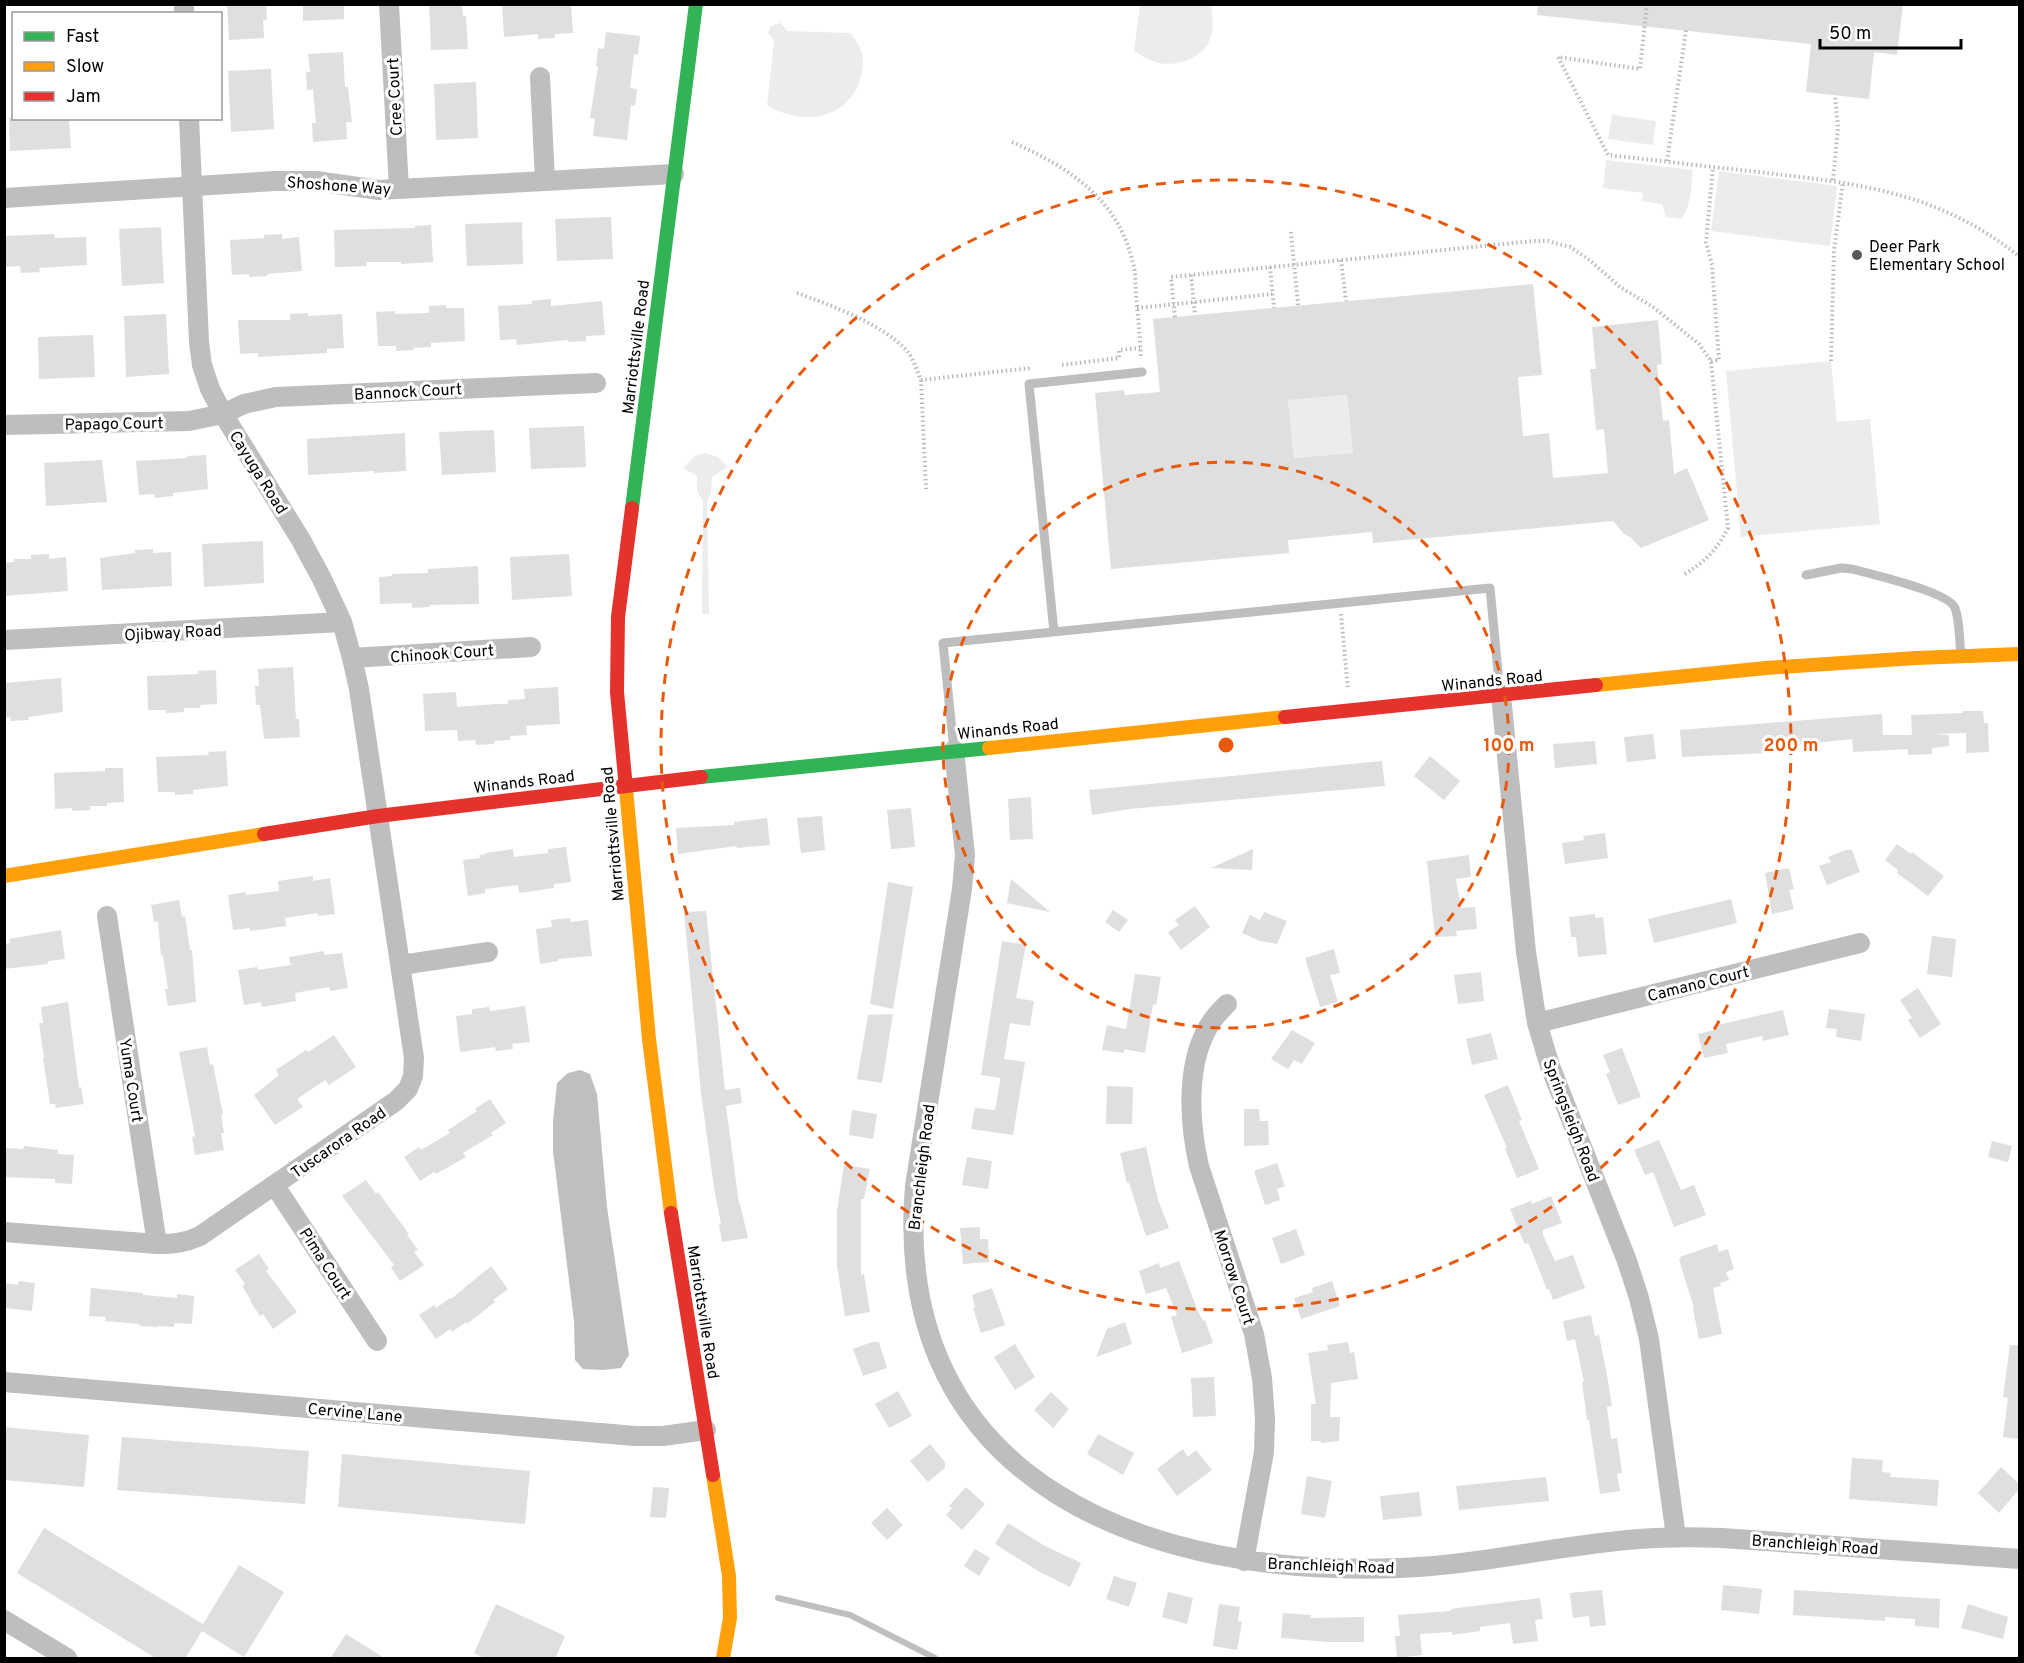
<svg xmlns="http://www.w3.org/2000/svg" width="2024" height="1663" font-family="Overpass,sans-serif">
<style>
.green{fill:#ececec}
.water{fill:#bfbfbf}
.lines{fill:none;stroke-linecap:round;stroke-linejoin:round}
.stream{stroke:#bfbfbf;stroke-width:6}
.building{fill:#dfdfdf;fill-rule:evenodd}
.path{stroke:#b9b9b9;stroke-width:4;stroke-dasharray:1.5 3;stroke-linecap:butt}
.lane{stroke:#bebebe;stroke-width:9}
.street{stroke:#bebebe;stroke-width:20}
.fast{stroke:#30b455;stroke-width:14}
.slow{stroke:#ff9f0a;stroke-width:14}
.jam{stroke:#e5322d;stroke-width:14}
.ring{fill:none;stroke:#e8590c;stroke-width:3;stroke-dasharray:10 8}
.poi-dot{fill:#595959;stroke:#fff;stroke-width:2}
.labels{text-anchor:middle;stroke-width:6;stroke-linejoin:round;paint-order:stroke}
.street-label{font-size:16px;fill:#000;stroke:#fff}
.poi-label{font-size:16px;fill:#000;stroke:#fff;text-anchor:start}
.centre{fill:#e8590c;stroke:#fff;stroke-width:3}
.ring-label{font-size:18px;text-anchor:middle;font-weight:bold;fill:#e8590c;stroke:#fff;stroke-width:6;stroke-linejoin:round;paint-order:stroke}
</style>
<rect width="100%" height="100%" fill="#fff"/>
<!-- green -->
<path class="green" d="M1140,5h71c2,11 3,26 -2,37 -8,17 -36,26 -54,20 -7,-2 -14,-7 -21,-11z
M781,23l6,8 63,2c11,13 16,25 11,43 -11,44 -59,51 -94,29l7,-64 -6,-8 3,-7z
M1612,115l44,6 -3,24 -45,-6z
M1606,160l87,10c-2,16 -1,36 -12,49l-15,-2 -4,-13 -20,-3 1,-8 -40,-5z
M1719,171l118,15 -7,60 -119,-15z
M1831,361l6,61 33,-3 10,105 -139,13 -15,-166z
M1347,395l6,58 -59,5 -6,-58z
M704,453l14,4 10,10 -16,10 -1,16 -4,9 2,112h-7l1,-113 -6,-10v-15l-14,-8 12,-12z"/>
<!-- water -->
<path class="water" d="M580,1070l10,4 7,20 10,113 22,148 -8,13 -18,2 -20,-1 -8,-9 -1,-39 -21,-170v-30l4,-38 11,-10z"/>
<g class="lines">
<!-- stream -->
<path class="stream" d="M778,1598l72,17 85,43"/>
</g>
<!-- building -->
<path class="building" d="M227,4h39l1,16h-4l1,18 -35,2z
M303,4h41v15l-41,2z
M429,4h33l1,12h3l2,33 -37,1z
M502,4h69l2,29 -18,1v4l-17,1v-5l-34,3z
M1538,4h365l-6,51 -23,-3 -5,47 -63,-7 5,-48 -274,-29z
M606,32l34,4 -2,19 -4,-1 -4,34 7,1 -2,17 -4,-1 -4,35 -34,-4 2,-17 -5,-1 8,-51h-2l2,-19 6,1z
M343,52l2,35h3l4,35h-6l1,17 -34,3 -1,-19h4l-3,-34 -6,1 -1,-18h4l-2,-18z
M271,69l3,60 -43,3 -3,-61z
M476,82l2,56 -42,2 -2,-56z
M9,118h60l2,30 -61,3z
M611,217l2,42 -56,2 -2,-42z
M522,222l1,42 -56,2 -2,-42z
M431,225l2,37 -32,2v-2h-35l1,4 -32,1 -1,-37 81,-2v-2z
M161,227l3,56 -42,3 -3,-57z
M54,234l1,4 31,-1 1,28 -48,3 1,4 -19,1 -1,-7 -16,1v-31z
M282,234v5l17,-2 3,34 -35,3v2l-18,1v-3l-17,1 -2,-35 34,-2v-3z
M1533,284l9,91 -24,2 5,59 26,-3 4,45 55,-5 -4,-44 -8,1 -6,-61h6l-4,-42 66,-7 4,44 -5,1 6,56 6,-1 5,54 13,-6 22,52 -68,28 -11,-11 -6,-3 -11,-13 -240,22 -1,-11 -84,8 1,13 -178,16 -16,-176 29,-3 1,5 35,-3 -7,-73zM1347,395l6,58 -59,5 -6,-58z
M551,299v7l51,-5 3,34 -19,1v5l-18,1v-2l-51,5 -1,-6 -16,1 -2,-34 34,-2v-3z
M446,305v3h18l1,33 -34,2v4l-18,1 1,2 -18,1v-5h-18l-2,-34 19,-1v3l34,-1v-7z
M308,313v3l34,-2 2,34 -17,1v4l-69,4v-4l-18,1 -2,-34h52v-6z
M166,314l3,60 -43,3 -2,-61z
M93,335l2,42 -56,2 -1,-42z
M584,426l2,41 -55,2 -2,-41z
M494,430l2,42 -54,3 -3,-43z
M405,433l1,38 -32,2v-2l-66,4 -1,-36z
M206,455l2,34 -35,4v3l-18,2 -1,-4 -15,1 -3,-34 52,-3 -1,-2z
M102,460l5,42 -61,4 -2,-43z
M263,541l1,42 -60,4 -2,-43z
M153,549v4l18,-1 1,34 -70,4 -2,-32 35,-5v-3z
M49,554v5l17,-2 2,34 -64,5v-33l10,-1v-3h17v-4z
M569,554l3,42 -60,4 -2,-43z
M478,566l1,38 -49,1v2l-18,1v-5l-32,1 -1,-27 13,-1v-2l36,-1v-4z
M293,667l3,52h3l1,18 -36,2 -4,-34h-4l-1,-19h4l-1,-17z
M216,670l1,34 -17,1 1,3h-17v4l-18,1v-3h-18l-1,-34 51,-2v-3z
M61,678l2,34 -35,5 1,3 -18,1 -1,-4 -6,1v-35z
M558,687l2,37 -34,2 1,9 -17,1v4l-16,1v3l-18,1 -1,-5 -17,1 -1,-11 -32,1 -2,-37 33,-2 1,15 39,-3h12v-4l17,-1 -1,-10z
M1963,711h20l1,12h4l1,29 -23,1v-20l-35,1 18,1v11l-17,2v6l-24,1v-6l-55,3 -1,-13 -85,9 1,5 -86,4 -2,-27 202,-16 1,21h29l-1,-20 52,-2z
M1653,734l3,25 -29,3 -3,-25z
M1595,741l2,23 -42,4 -2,-24z
M226,751l2,35 -35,4v4l-18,1v-3h-17l-2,-35 53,-2 -1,-3z
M1430,756l30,25 -16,19 -30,-24z
M1382,761l3,25 -255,23 -38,6 -3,-25z
M105,768h18l1,34 -17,1v3h-17v4l-18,1v-3l-17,1 -1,-36 51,-2z
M1031,797l2,42 -23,1 -2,-41z
M911,808l4,39 -24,2 -4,-39z
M822,816l3,34 -24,3 -4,-35z
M767,818l3,27 -33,3 -1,-2 -58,8 -2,-26 58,-3v-3z
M1605,833l3,25 -43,6 -3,-21 22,-3 -1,-4z
M1897,844l14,10 1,-2 32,24 -16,20 -31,-23 1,-3 -13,-10z
M566,847l5,35 -17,2v4l-35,5 -1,-8 -33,4v4l-17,3 -5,-36 17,-2 -1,-3 7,-1v-1l27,-4 1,8 34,-4v-4z
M1253,849l-1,21 -41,-2z
M1846,850h6l8,22 -33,13 -8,-19 12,-4 -3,-5z
M1469,855l2,22 -15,2 5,29 14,-1 2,22 -21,2 1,5 -22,1 -8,-76z
M1789,868l5,21 -5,1 5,19 -22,5 -7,-41z
M313,876v5l17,-3 5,36 -17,2 -1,-3 -32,5 1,8 -36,5v-3l-17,2 -5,-35 18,-3v3l33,-4 -1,-10z
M1011,879l39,33 -43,-9z
M888,882l25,5 -20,122 -23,-5z
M1731,899l6,24 -83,20 -6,-24z
M179,900l3,17 3,-1 5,34h2l4,52 -28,4 -3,-17h3l-5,-34 -2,1 -3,-35 -4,1 -3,-17z
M1195,906l15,21 -29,23 -13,-18 11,-7 -4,-5z
M1113,910l15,10 -9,12 -14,-10z
M706,911l19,179 15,-2 2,15 -16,3 13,98h1l8,34 -26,4 -3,-17 2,-1 -7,-36 -13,-95 -17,-181z
M1264,912l23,9 -10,23 -17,-3 -18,-8 8,-18 10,5z
M1595,914v4l8,-1 4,37 -29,3 -2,-20h-5l-2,-20z
M570,918v4l18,-2 4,36 -34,3v2l-18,3 -4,-35 16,-2 -1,-7z
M61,930l4,29 -17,2v3l-44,5v-25l6,-1 -1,-4z
M1932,936l24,3 -4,38 -25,-3z
M1002,941l24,4 -10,53 18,3 -4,25 -20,-3 -6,36 21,3 -12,73 -42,-6 4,-21 20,2 5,-28v-4l-19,-3z
M1334,949l6,24 -10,2 8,27 -18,5 -15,-49z
M324,951v4l18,-2 6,35 -18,3 -1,-4 -34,6 1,8 -34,6 -1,-5 -17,3 -6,-35 19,-3 1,3 33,-5 -2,-8z
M1481,972l3,29 -26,3 -4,-29z
M1135,974l26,3 -5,28 -3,-1 -8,49 -21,-4v4l-22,-3 5,-25 19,4z
M1918,988l23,36 -21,14 -12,-18 4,-2 -12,-18z
M68,1002l11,86 2,-1 3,17 -28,4 -1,-4h-5l-7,-45 1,-1 -5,-35h4l-2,-16z
M525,1006l5,36 -18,2 1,5 -17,2 -1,-4 -35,5 -4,-36 16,-2v-5l17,-2 1,4z
M1829,1009l36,5 -4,27 -25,-4 1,-8 -11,-1z
M1783,1010l6,25 -26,6 -1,-5 -36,8 2,9 -24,5 -6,-24 16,-4 -1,-4z
M893,1014l-11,69 -25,-4 11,-64z
M1292,1030l23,13 -13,21 -8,-4 -6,9 -17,-10z
M1491,1033l7,26 -26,6 -6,-26z
M334,1035l22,32 -27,18 -4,-5 -28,19 6,8 -28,18 -21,-30 25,-20 -3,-5 30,-20 2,2z
M207,1047l3,18 3,-1 10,51h-2l3,18h-3l3,17 -29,5 -3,-18 3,-1 -16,-84z
M1622,1048l19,49 -23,8 -12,-31 4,-2 -7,-17z
M1508,1085l14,35 -3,1 20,48 -22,9 -12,-29 2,-1 -23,-53z
M1107,1086l26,1 -1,37h-26z
M490,1099l16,24 -15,10 2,2 -30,18 3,4 -30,17 -2,-2 -14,9 -16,-24 15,-10 2,3 29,-17 -2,-3 29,-19 -2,-2z
M1244,1109h15l1,12h8l1,24 -25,1z
M852,1110l25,4 -4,25 -24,-4z
M1659,1140l22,50 13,-5 12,30 -32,12 -21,-55 -8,3 -11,-25z
M1992,1141l20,5 -4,16 -20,-5z
M24,1146l34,4v4l16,1 -2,29 -17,-1v-4l-51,-2 2,-29 17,1z
M1146,1147l12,53 11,28 -23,8 -17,-53h-2l-7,-30z
M967,1157l25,4 -4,28 -26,-4z
M1277,1163l8,23 -8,3 3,11 -15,5 -11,-34z
M844,1165l26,4 -6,30h-3v76l3,-1 6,38 -25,4 -8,-50v-55z
M366,1180l10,14 2,-2 31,42 -2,1 11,15 -4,2 10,13 -24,16 -9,-14 3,-2 -52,-69z
M1551,1196l11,27 -19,7v5l12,26 18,-6 12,33 -32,12 -4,-11 -2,1 -18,-46 -5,-1 -14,-34 21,-8 1,3z
M980,1227v12h8l1,23 -26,2 -3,-36z
M1296,1229l9,26 -24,9 -9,-26z
M1717,1244l2,8 9,-3 6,20 -8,3 3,8 -9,3 1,3 -8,2 9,46 -23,5 -6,-30 1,-1 -15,-48 2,-1 -1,-2z
M259,1254l10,15 -3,2 31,41 -24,17 -10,-15 -3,2 -10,-15 1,-1 -9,-14 3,-2 -10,-14z
M1179,1261l18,48 6,12 2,-1 8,23 -31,10 -11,-36 6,-2 -11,-27 -20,6 -7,-23 20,-8 1,5z
M491,1266l17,23 -15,11 2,2 -28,22 -1,-2 -14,10 -2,-3 -14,10 -17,-24 15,-10 2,3 14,-10 1,1z
M19,1281l16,2 -3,28 -28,-3v-25l14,2z
M1332,1281l8,25 -39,13 -7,-21 19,-6 -1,-4z
M91,1288l52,5v2l34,3v-4l17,2 -2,28 -17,-1 -1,4 -16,-1v1l-19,-1 1,-2 -35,-3 1,-4 -17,-1z
M992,1288l13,37 -24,8 -8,-25 2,-1 -3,-12z
M1591,1315l4,21 4,-1 8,40 5,31 -5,1 4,32 6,-1 5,35 -5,1 3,17 -20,3 -11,-74h-2l-5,-38h2l-9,-43 -8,2 -4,-20z
M1125,1322l7,22 -36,13 11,-28z
M872,1342h7l8,26 -24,8 -10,-27z
M1348,1342l2,11 4,-1 4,27 -27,4 -1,34h10l-1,24 -18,2v-2h-10v-37h5l-8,-51 20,-3 -1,-5z
M1015,1344l20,33 -20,13 -21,-33z
M2010,1345h9v94l-16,-2 5,-39 -5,-1z
M1214,1377l2,39 -23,1 -2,-39z
M898,1391l14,25 -23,12 -14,-24z
M1051,1392l18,17 -16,19 -19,-18z
M4,1427l85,8 -5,52 -80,-7z
M1098,1434l36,19 -11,22 -36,-21z
M122,1437l187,14 -4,53 -188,-14z
M930,1444l15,18v6l-17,14 -18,-21z
M1183,1449l5,8 8,-7 16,20 -35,26 -20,-27z
M342,1454l188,17 -5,53 -187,-17z
M1852,1458l31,2 -1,12 9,1 -1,4 49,3 -2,26 -88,-7z
M2001,1467l18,17v5l-20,24 -21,-20z
M1307,1476l25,5 -7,37 -24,-4z
M1546,1477l3,24 -90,9 -3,-24z
M653,1487l16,1 -3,30 -16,-1z
M966,1487l19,17 -23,26 -16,-15 6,-7 -3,-2z
M1419,1492l3,24 -39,4 -3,-24z
M887,1508l16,17 -16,15 -16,-17z
M1008,1523l37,23 36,17 -11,24 -32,-16 -43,-27z
M44,1528l159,96 36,-59 45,27 -40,65 -42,-26 -17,28h-28l-140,-86z
M975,1549l15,9 -11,18 -15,-10z
M1114,1576l23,7 -8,24 -23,-8z
M1723,1585l39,4 -3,25 -38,-4z
M1602,1590l4,35 -16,2 -1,-11 -16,2 -3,-25z
M1794,1590l146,9 -1,29 -24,-2v-7l-30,-2v4l-92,-6z
M1168,1592l25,6 -6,26 -25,-7z
M1540,1598l3,21 -8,1 3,21 -25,3 -3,-21 -30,4v4l-28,4v-3l-32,2 2,21 -25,3 -2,-22h5l-2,-21 53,-4v-2l6,-1z
M496,1604l69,32 -10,23h-69l-12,-6z
M1219,1604l21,3 -2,14 4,1 -5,28 -24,-4z
M1968,1604l40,13 -5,22 -42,-11z
M1283,1613l28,2 -1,3 54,-1v25h-36l-47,-4z
M346,1634l40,25h-56z"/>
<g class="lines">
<!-- path -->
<path class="path" d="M1647,4l-7,65 -82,-12 50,98c47,5 94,11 141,16 103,12 186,18 271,86
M1012,142c56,25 106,56 121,121 3,10 2,21 3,32 2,21 4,42 5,64
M1667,161l19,-131
M1833,180l5,-52 -3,-33
M1291,232l7,73
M1341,260l5,41
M1270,267l4,41
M1191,275l4,40
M797,293c33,12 86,31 110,58 6,7 10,20 14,29l110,-12
M1137,308l135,-14
M1175,317l-4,-40 363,-36h14l22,6 21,14 29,26 33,20 46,37 12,17 17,167c-11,22 -24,35 -45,47
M1711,361l8,-1 -7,-95 -6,-23 7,-75
M1831,361l3,-111 9,-68
M1062,365l57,-7v-8l21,-2
M921,380l5,109
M1341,614l7,76"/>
<!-- lane -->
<path class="lane" d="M1806,575l35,-7 11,1c19,5 97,23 103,39 5,13 4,32 6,46
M1054,632l-25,-248 113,-12
M954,750l-11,-107 547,-55 10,105"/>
<!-- street -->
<path class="street" d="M184,4v10
M389,4l10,185
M540,77l5,104
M4,198l271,-17h41l63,9 295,-16
M4,425l185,-4 34,-7 21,-10 32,-7 320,-14
M4,640l338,-18
M352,658l179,-11
M1501,695l25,257 11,71 13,43 77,195 12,37 10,41 27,198
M954,750l11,105 -3,34 -47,297c-25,298 235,392 485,382 80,-3 159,-23 239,-29 28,-2 55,-2 83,-1l298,21
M107,916l50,328
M401,965l87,-13
M1227,1004c-5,5 -11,11 -15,17 -27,39 -23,101 -13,145l55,168 8,44 3,41 -1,33 -20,109
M1537,1023l323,-80
M275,1186l102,155
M4,1232l153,12c16,0 28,-1 43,-8l196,-135 12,-12 5,-13 1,-18 -55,-369 -7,-31 -10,-36 -20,-43 -21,-39 -78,-126 -13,-25 -8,-24 -3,-23 -10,-224
M4,1382l631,54h28l43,-6
M4,1620l63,38"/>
<!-- fast -->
<path class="fast" d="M632,508l64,-504
M701,777l288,-29"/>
<!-- slow -->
<path class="slow" d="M1596,685l170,-17 150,-10 104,-4
M989,748l296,-31
M625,778l24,261 22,174
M4,876l260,-42
M713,1475l16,101 1,42 -7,40"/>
<!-- jam -->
<path class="jam" d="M1285,717l311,-32
M625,778l-8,-86 1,-75 14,-109
M264,834l114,-18 323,-39
M671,1213l42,262"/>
</g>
<!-- distance rings -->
<g class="ring">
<circle cx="1226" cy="745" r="283"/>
<circle cx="1226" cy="745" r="565"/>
</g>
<!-- markers -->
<circle class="poi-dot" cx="1857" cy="255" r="6"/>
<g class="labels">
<!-- street labels -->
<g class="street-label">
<text transform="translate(394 97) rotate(-93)" y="6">Cree Court</text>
<text transform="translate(339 185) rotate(4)" y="6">Shoshone Way</text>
<text transform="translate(635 347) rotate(-83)" y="6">Marriottsville Road</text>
<text transform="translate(408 391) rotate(-3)" y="6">Bannock Court</text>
<text transform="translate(114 423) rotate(-1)" y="6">Papago Court</text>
<text transform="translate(259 472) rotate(58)" y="6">Cayuga Road</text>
<text transform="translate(173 632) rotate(-3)" y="6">Ojibway Road</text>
<text transform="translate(442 653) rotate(-4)" y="6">Chinook Court</text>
<text transform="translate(1492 680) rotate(-6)" y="6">Winands Road</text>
<text transform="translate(1008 728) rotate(-6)" y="6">Winands Road</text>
<text transform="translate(524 781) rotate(-7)" y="6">Winands Road</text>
<text transform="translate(612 834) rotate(-95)" y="6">Marriottsville Road</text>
<text transform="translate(1698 983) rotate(-14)" y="6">Camano Court</text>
<text transform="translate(132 1080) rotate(81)" y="6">Yuma Court</text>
<text transform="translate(1572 1120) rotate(69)" y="6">Springsleigh Road</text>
<text transform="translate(338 1142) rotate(-35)" y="6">Tuscarora Road</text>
<text transform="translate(921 1167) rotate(-83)" y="6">Branchleigh Road</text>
<text transform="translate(326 1263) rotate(57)" y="6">Pima Court</text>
<text transform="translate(1235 1277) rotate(72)" y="6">Morrow Court</text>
<text transform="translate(704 1312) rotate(81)" y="6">Marriottsville Road</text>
<text transform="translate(355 1412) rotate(5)" y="6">Cervine Lane</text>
<text transform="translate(1815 1544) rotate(4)" y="6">Branchleigh Road</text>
<text transform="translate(1331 1565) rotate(2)" y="6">Branchleigh Road</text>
</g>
<!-- poi labels -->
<g class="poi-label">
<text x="1869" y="252">Deer Park<tspan x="1869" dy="18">Elementary School</tspan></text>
</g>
</g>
<circle cx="1226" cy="745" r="9" class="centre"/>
<g class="ring-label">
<text x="1509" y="751">100 m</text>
<text x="1791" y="751">200 m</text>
</g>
<!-- border -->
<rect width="2024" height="1663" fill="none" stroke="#000000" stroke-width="12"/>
<!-- legend -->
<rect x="12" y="12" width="210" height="108" fill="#ffffff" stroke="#999999" stroke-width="1.5"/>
<rect x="24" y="32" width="30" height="9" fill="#30b455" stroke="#999999" stroke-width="1.5"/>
<text x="66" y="42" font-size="18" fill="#000000">Fast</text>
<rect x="24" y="62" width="30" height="9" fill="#ff9f0a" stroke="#999999" stroke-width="1.5"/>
<text x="66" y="72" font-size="18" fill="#000000">Slow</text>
<rect x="24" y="92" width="30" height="9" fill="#e5322d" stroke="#999999" stroke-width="1.5"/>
<text x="66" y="102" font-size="18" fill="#000000">Jam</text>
<!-- scale -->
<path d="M1820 39v9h141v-9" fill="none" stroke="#000000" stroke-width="3"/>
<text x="1829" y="39" font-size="18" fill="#000000" stroke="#ffffff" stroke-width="4.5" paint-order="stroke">50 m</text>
</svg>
